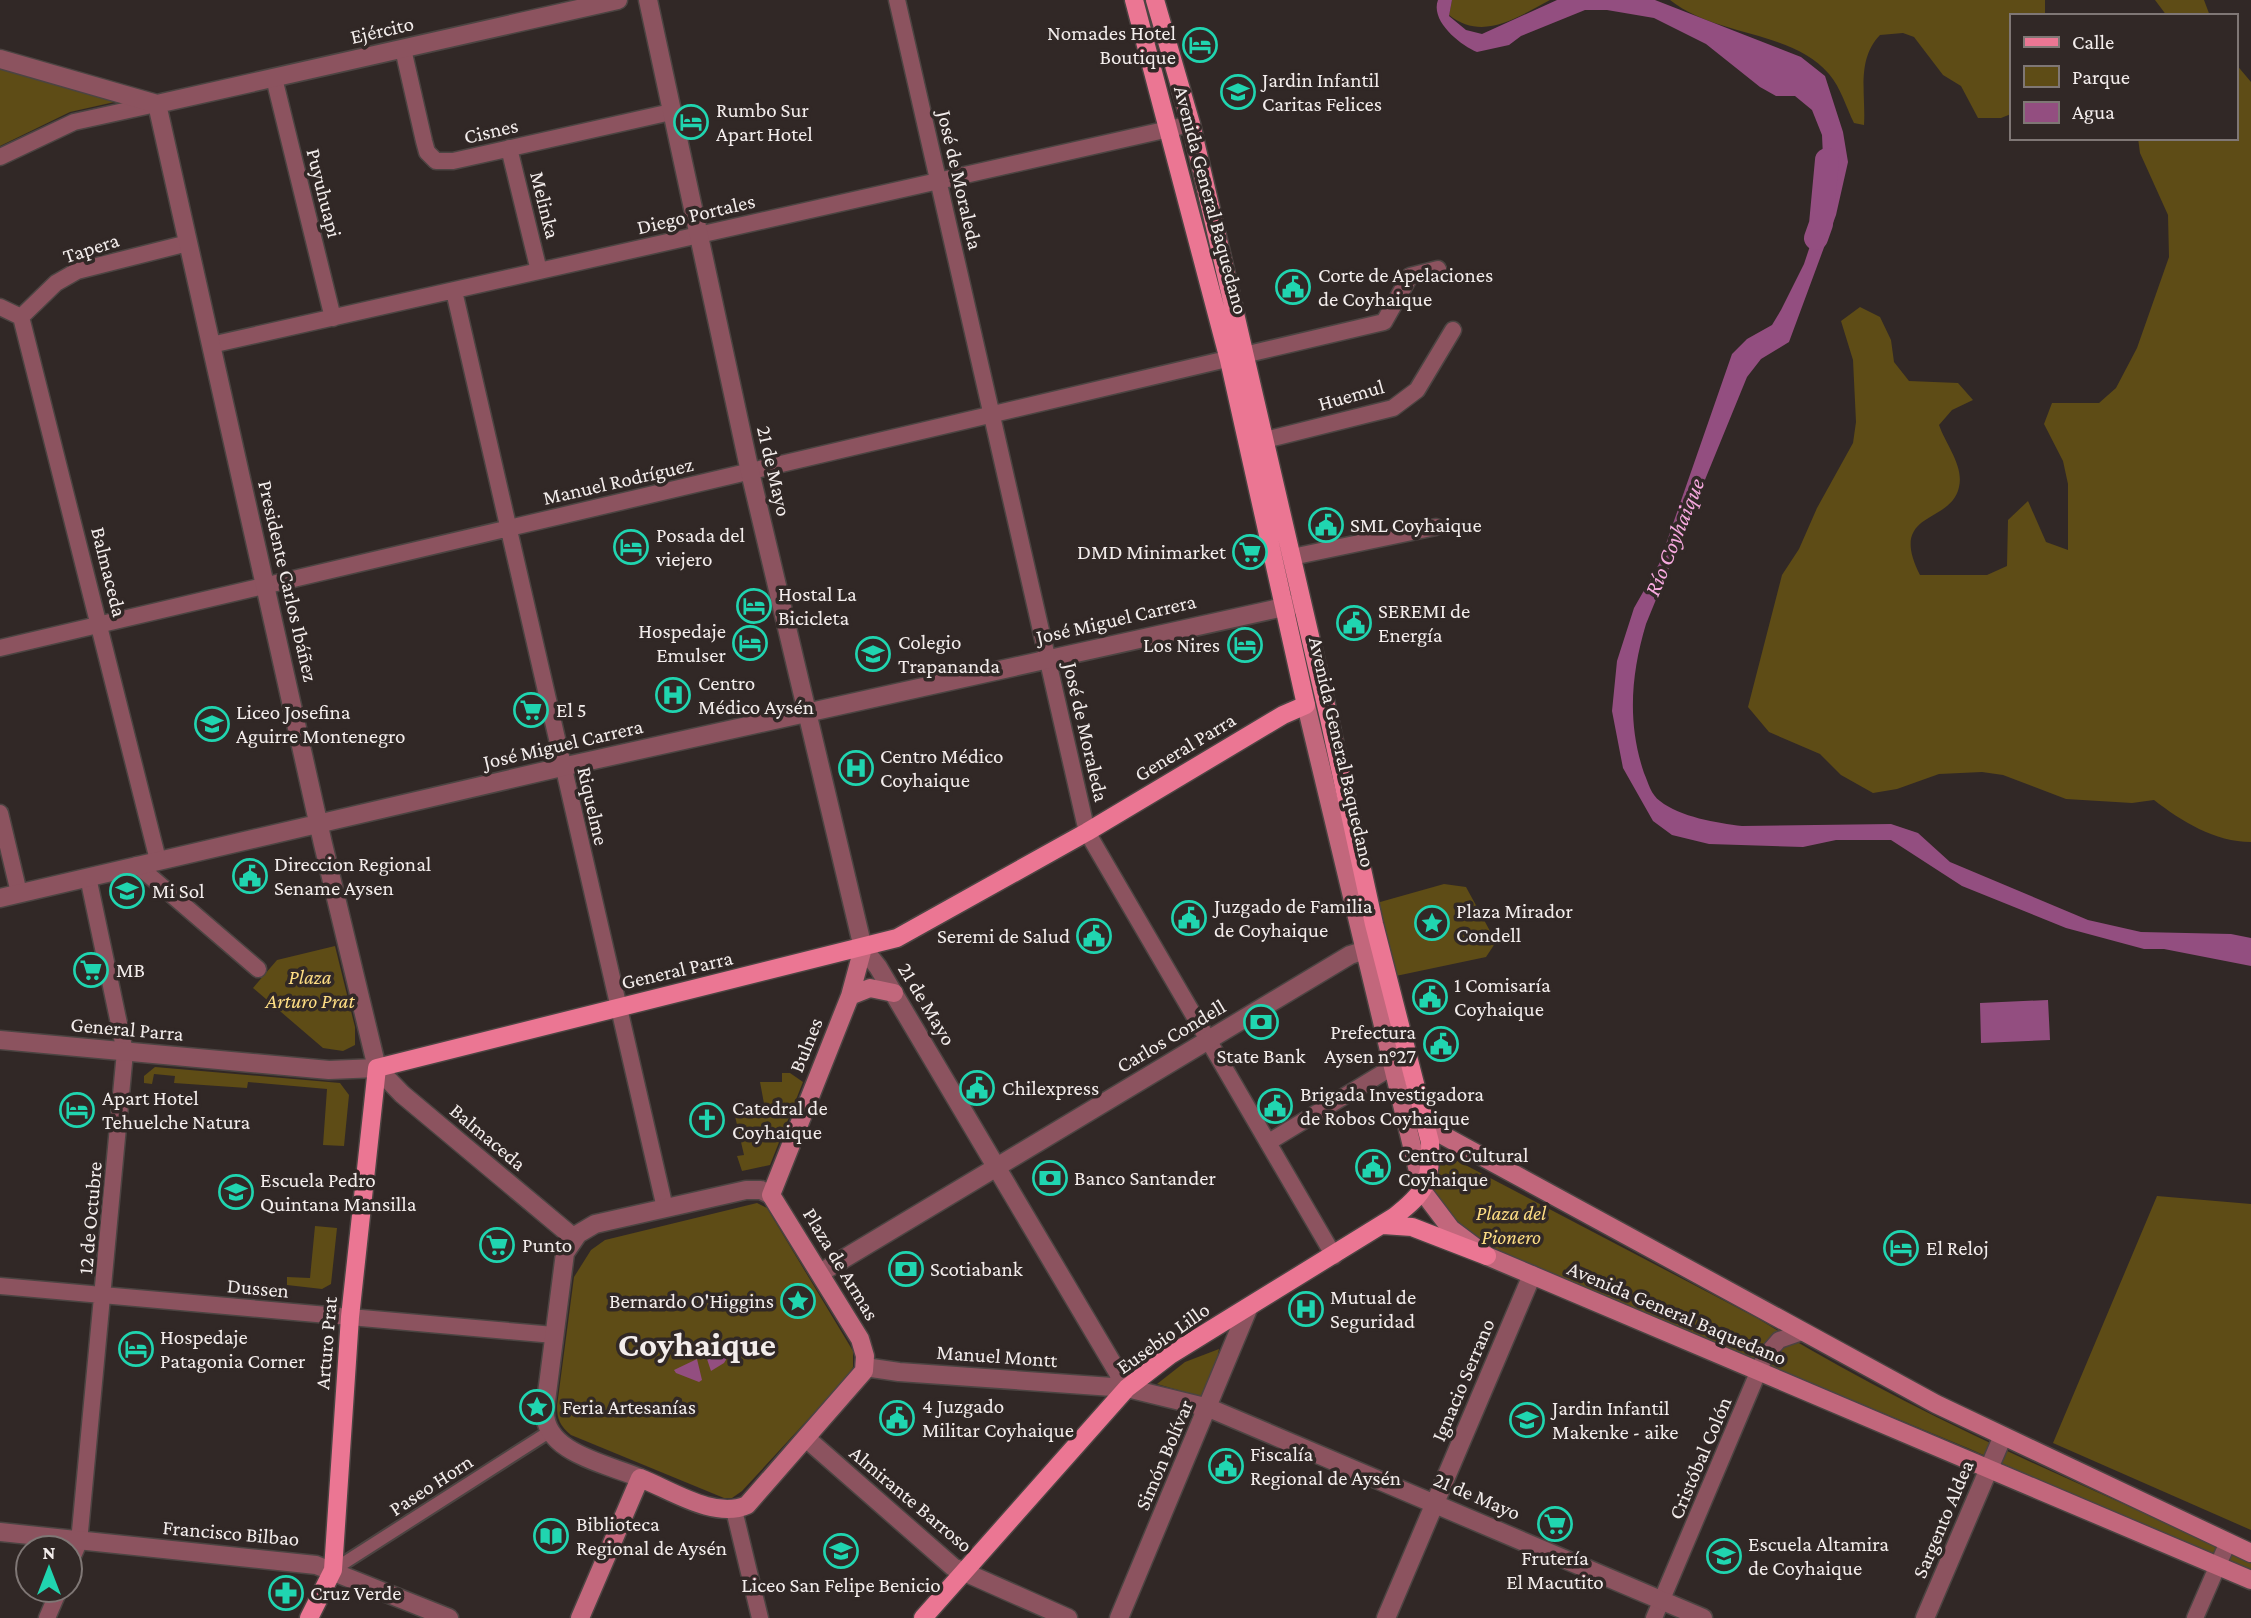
<svg xmlns="http://www.w3.org/2000/svg" width="2251" height="1618" font-family="'Crimson Pro',serif">
<style>
.green{fill:#5e4c16}
.water{fill:#934e80}
.lines{fill:none;stroke-linecap:round;stroke-linejoin:round}
.river{stroke:#934e80;stroke-width:24}
.pedestrian-casing{stroke:#4c4442;stroke-width:16}
.minor-casing{stroke:#4c4442;stroke-width:19}
.tertiary-casing{stroke:#4c4442;stroke-width:21}
.secondary-casing{stroke:#4c4442;stroke-width:21}
.primary-casing{stroke:#4c4442;stroke-width:21}
.pedestrian{stroke:#8c535f;stroke-width:12}
.minor{stroke:#8c535f;stroke-width:16}
.tertiary{stroke:#8c535f;stroke-width:18}
.secondary{stroke:#c2677c;stroke-width:18}
.primary{stroke:#eb7693;stroke-width:18}
.labels{text-anchor:middle;stroke-width:7;stroke-linejoin:round;paint-order:stroke}
.street-label{font-size:21px;fill:#f3edec;stroke:#312826}
.poi-label{font-size:21px;fill:#f3edec;stroke:#312826;text-anchor:start}
.park-label{font-size:21px;font-style:italic;fill:#fddd84;stroke:#312826}
.water-label{font-size:23px;font-style:italic;fill:#f7a9df;stroke:#312826}
.town-label{font-size:35px;font-weight:bold;fill:#f3edec;stroke:#312826}
</style>
<rect width="100%" height="100%" fill="#312826"/>
<!-- green -->
<path class="green" d="M1452,0h98c-32,17 -67,42 -101,15z
M1670,0h375v16h-34v98l-10,4h-23l-17,-32 -18,-11 -29,-38 -11,-4 -23,2c-24,25 -14,59 -16,90l-10,-2c-8,-16 -13,-35 -25,-49 -37,-44 -113,-37 -159,-74z
M2155,0h49l6,16h-43z
M2235,63l16,19v760c-36,0 -70,-21 -97,-42l-22,3 -66,-4 -63,-24 -21,-3 -43,2 -42,15 -24,4 -32,-18 -21,-21 -51,-22 -21,-25 34,-132 17,-26 18,-41 36,-65 3,-21 -3,-62 -12,-39 19,-14 20,10 11,23 3,22 15,19 49,2 15,17 -21,10 -13,15c7,20 25,41 20,62 -8,38 -72,23 -39,88h67l20,-9 1,-46 20,-19 18,41 22,8v-66l-5,-23 -19,-37 8,-21h47l17,-15 21,-40 32,-91 -1,-42 -28,-62 -2,-15h97z
M0,66l119,35 -49,11 -70,34z
M1444,884l22,3 30,55 -10,15 -95,20 -18,-73z
M335,946l20,81v18l-12,6 -20,-3 -70,-60 24,-28z
M155,1067l185,16 9,12 -5,51 -21,-1 4,-56 -79,-7 -1,6 -73,-5 1,-7 -21,-2 -2,10 -8,-1v-7z
M782,1073h8l13,9 -33,83 -28,6 -5,-15 7,-1 -9,-39 30,-7 -5,-27h22z
M1433,1148l324,170c157,97 326,168 494,242v15l-281,-126 -461,-191c-22,-12 -69,-38 -75,-65 -2,-14 0,-32 -1,-45z
M2157,1196l94,8v326l-198,-87z
M757,1203l10,5 86,143v16l-5,9 -106,115 -10,7h-8l-153,-63c-11,-9 -14,-16 -14,-29l17,-129 17,-27 14,-10z
M315,1226l22,2 -6,56 -9,5 -35,-4v-8l23,1z
M1219,1349l-3,16 -14,32 -45,-13 28,-22z"/>
<!-- water -->
<path class="water" d="M1438,0h14l-3,16 17,14 16,4 75,-34h98l146,57 24,19 18,56 5,30 -12,53 -47,127 -28,17 -14,18 -101,247c-15,50 -19,99 -2,149 4,9 7,22 16,28 20,16 57,22 82,25l149,-2 27,9 32,29 138,58 53,12 90,2 20,4v28l-87,-17h-20l-78,-21 -104,-42 -71,-46h-55l-33,7 -94,-3 -37,-9 -19,-14 -30,-53 -11,-57 5,-50 17,-53 25,-44 73,-210 15,-15 25,-14 9,-15 23,-46 21,-63 -3,-66 -10,-25 -17,-14h-19l-16,-9 -54,-43 -52,-26 -47,-8h-22l-64,26 -12,9 -32,7c-17,-7 -47,-31 -39,-52z
M2048,1000l2,40 -69,3 -1,-40z
M726,1341l6,9 -8,13 -13,8 -6,-18z
M697,1359l5,21 -3,2 -23,-9 -2,-3z"/>
<g class="lines">
<!-- river -->
<path class="river" d="M1816,238l5,-14 6,-64"/>
<!-- pedestrian casing -->
<g class="pedestrian-casing">
<path id="pedestrian" d="M333,1570l216,-138"/>
</g>
<!-- minor casing -->
<g class="minor-casing">
<path id="minor" d="M897,0l190,832 247,424
M403,49l21,92 3,11 9,9h17l218,-49
M274,78l59,240
M509,148l30,123
M0,157l74,-35 82,-18
M454,291l211,917
M0,307l21,10 137,543
M21,317l35,-34 21,-12 111,-28
M211,345l980,-221
M1265,440l128,-32 24,-18 36,-60
M1292,557l144,-30
M0,648l1384,-326 26,-46 28,-7
M0,813l19,80
M137,865l121,104
M1269,1142l125,-76
M0,1286l554,49
M734,1510l26,108
M70,1563l9,-21 46,-490 -37,-175
M47,1618l12,-28
M1654,1618l111,-262 14,-16 23,-8
M2195,1618l33,-76"/>
</g>
<!-- tertiary casing -->
<g class="tertiary-casing">
<path id="tertiary" d="M648,0l102,472 113,476 15,19 249,421
M0,59l157,45 461,-104
M157,104l166,740 54,224 25,26 172,144
M0,898l562,-131 740,-164
M0,1040l329,30 48,-2
M820,1273l530,-318 28,-9
M865,1367l34,5 228,16 82,20 494,210
M807,1439l146,128 115,51
M640,1478c-32,-14 -98,-25 -95,-69l20,-156 13,-19 17,-10 151,-34h15l10,5
M0,1532l316,33 133,53
M1119,1618l129,-309
M1386,1618l146,-343
M1925,1618l77,-180"/>
</g>
<!-- secondary casing -->
<g class="secondary-casing">
<path id="secondary" d="M1306,705l117,487 28,37 36,27 764,324
M850,996l20,-8 24,5
M1426,1126l510,278 315,149
M580,1618l60,-140c31,12 75,42 107,27l117,-134 1,-15 -5,-17 -89,-144 79,-199 13,-48"/>
</g>
<!-- primary casing -->
<g class="primary-casing">
<path id="primary" d="M1134,0l95,360 77,345
M1383,1225l29,2 75,29
M309,1618l24,-48 17,-253 27,-249 520,-130 190,-106 196,-117 23,-10
M923,1618l204,-230 43,-33 224,-138c32,-25 37,-34 36,-75l-56,-218 -45,-206 -138,-594 -36,-124"/>
</g>
<!-- pedestrian -->
<use href="#pedestrian" class="pedestrian"/>
<!-- minor -->
<use href="#minor" class="minor"/>
<!-- tertiary -->
<use href="#tertiary" class="tertiary"/>
<!-- secondary -->
<use href="#secondary" class="secondary"/>
<!-- primary -->
<use href="#primary" class="primary"/>
</g>
<!-- icons -->
<defs>
<g id="hotel-ring" transform="scale(1.75)"><circle r="9.5" fill="#312826" stroke="#20d5b0" stroke-width="1.5"/><path d="M-6-4.5h1.5V1H6V5H4.5V3h-9V5H-6ZM-4 0a1.8 1.8 0 1 1 3.6 0ZM.5 0V-2.5h3Q6-2.5 6 0Z" fill="#20d5b0"/></g>
<g id="school-ring" transform="scale(1.75)"><circle r="9.5" fill="#312826" stroke="#20d5b0" stroke-width="1.5"/><path d="M0-5L7-2L0 1L-7-2ZM-4 1L0 2.5L4 1V4Q0 6-4 4Z" fill="#20d5b0"/></g>
<g id="civic-ring" transform="scale(1.75)"><circle r="9.5" fill="#312826" stroke="#20d5b0" stroke-width="1.5"/><path d="M-.6-6.5H3V-4.5H.6V-3L4-1V1h2V6H-6V1h2V-1L-.6-3ZM-1.2 2.5V6h2.4V2.5Z" fill="#20d5b0"/></g>
<g id="supermarket-ring" transform="scale(1.75)"><circle r="9.5" fill="#312826" stroke="#20d5b0" stroke-width="1.5"/><path d="M-6-5.5h2.5l.6 2H6L4.5 2H-2.5L-4.4-4H-6ZM-1.5 3.2a1.3 1.3 0 1 0 .1 0ZM3 3.2a1.3 1.3 0 1 0 .1 0Z" fill="#20d5b0"/></g>
<g id="hospital-ring" transform="scale(1.75)"><circle r="9.5" fill="#312826" stroke="#20d5b0" stroke-width="1.5"/><path d="M-5-5h3v3.5h4V-5h3V5h-3V1.5h-4V5h-3Z" fill="#20d5b0"/></g>
<g id="sight-ring" transform="scale(1.75)"><circle r="9.5" fill="#312826" stroke="#20d5b0" stroke-width="1.5"/><path d="M0-6L1.8-2.2L6-1.7L2.9 1.2L3.7 5.4L0 3.3L-3.7 5.4L-2.9 1.2L-6-1.7L-1.8-2.2Z" fill="#20d5b0"/></g>
<g id="bank-ring" transform="scale(1.75)"><circle r="9.5" fill="#312826" stroke="#20d5b0" stroke-width="1.5"/><path d="M-6-4H6V4H-6ZM0-2.3a2.3 2.3 0 1 0 0 4.6a2.3 2.3 0 1 0 0-4.6Z" fill="#20d5b0"/></g>
<g id="church-ring" transform="scale(1.75)"><circle r="9.5" fill="#312826" stroke="#20d5b0" stroke-width="1.5"/><path d="M-1.2-6h2.4v3.5h3.3v2.4h-3.3V6h-2.4V-.1h-3.3v-2.4h3.3Z" fill="#20d5b0"/></g>
<g id="library-ring" transform="scale(1.75)"><circle r="9.5" fill="#312826" stroke="#20d5b0" stroke-width="1.5"/><path d="M-6-4Q-3-5.5-.7-3.5V5Q-3 3-6 4ZM6-4Q3-5.5 .7-3.5V5Q3 3 6 4Z" fill="#20d5b0"/></g>
<g id="pharmacy-ring" transform="scale(1.75)"><circle r="9.5" fill="#312826" stroke="#20d5b0" stroke-width="1.5"/><path d="M-2-6h4v4h4v4h-4v4h-4v-4h-4v-4h4Z" fill="#20d5b0"/></g>
</defs>
<g fill-rule="evenodd">
<use href="#hotel-ring" x="1200" y="45"/>
<use href="#school-ring" x="1238" y="92"/>
<use href="#hotel-ring" x="691" y="122"/>
<use href="#civic-ring" x="1293" y="287"/>
<use href="#civic-ring" x="1326" y="525"/>
<use href="#hotel-ring" x="631" y="547"/>
<use href="#supermarket-ring" x="1250" y="552"/>
<use href="#hotel-ring" x="754" y="606"/>
<use href="#civic-ring" x="1354" y="623"/>
<use href="#hotel-ring" x="750" y="643"/>
<use href="#hotel-ring" x="1245" y="645"/>
<use href="#school-ring" x="873" y="654"/>
<use href="#hospital-ring" x="673" y="695"/>
<use href="#supermarket-ring" x="531" y="710"/>
<use href="#school-ring" x="212" y="724"/>
<use href="#hospital-ring" x="856" y="768"/>
<use href="#civic-ring" x="250" y="876"/>
<use href="#school-ring" x="127" y="891"/>
<use href="#civic-ring" x="1189" y="918"/>
<use href="#sight-ring" x="1432" y="923"/>
<use href="#civic-ring" x="1094" y="936"/>
<use href="#supermarket-ring" x="91" y="970"/>
<use href="#civic-ring" x="1430" y="997"/>
<use href="#bank-ring" x="1261" y="1022"/>
<use href="#civic-ring" x="1441" y="1044"/>
<use href="#civic-ring" x="977" y="1088"/>
<use href="#civic-ring" x="1275" y="1106"/>
<use href="#hotel-ring" x="77" y="1110"/>
<use href="#church-ring" x="707" y="1120"/>
<use href="#civic-ring" x="1373" y="1167"/>
<use href="#bank-ring" x="1050" y="1178"/>
<use href="#school-ring" x="236" y="1192"/>
<use href="#supermarket-ring" x="497" y="1245"/>
<use href="#hotel-ring" x="1901" y="1248"/>
<use href="#bank-ring" x="906" y="1269"/>
<use href="#sight-ring" x="798" y="1301"/>
<use href="#hospital-ring" x="1306" y="1309"/>
<use href="#hotel-ring" x="136" y="1349"/>
<use href="#sight-ring" x="537" y="1407"/>
<use href="#civic-ring" x="897" y="1418"/>
<use href="#school-ring" x="1527" y="1420"/>
<use href="#civic-ring" x="1226" y="1466"/>
<use href="#supermarket-ring" x="1555" y="1524"/>
<use href="#library-ring" x="551" y="1536"/>
<use href="#school-ring" x="841" y="1551"/>
<use href="#school-ring" x="1724" y="1556"/>
<use href="#pharmacy-ring" x="286" y="1593"/>
</g>
<g class="labels">
<!-- street labels -->
<g class="street-label">
<text transform="translate(382 30) rotate(-13)" y="7">Ejército</text>
<text transform="translate(491 131) rotate(-13)" y="7">Cisnes</text>
<text transform="translate(960 180) rotate(77)" y="7">José de Moraleda</text>
<text transform="translate(324 193) rotate(76)" y="7">Puyuhuapi</text>
<text transform="translate(1211 200) rotate(75)" y="7">Avenida General Baquedano</text>
<text transform="translate(545 205) rotate(76)" y="7">Melinka</text>
<text transform="translate(696 214) rotate(-13)" y="7">Diego Portales</text>
<text transform="translate(91 248) rotate(-18)" y="7">Tapera</text>
<text transform="translate(1351 395) rotate(-16)" y="7">Huemul</text>
<text transform="translate(774 471) rotate(77)" y="7">21 de Mayo</text>
<text transform="translate(618 481) rotate(-13)" y="7">Manuel Rodríguez</text>
<text transform="translate(109 572) rotate(76)" y="7">Balmaceda</text>
<text transform="translate(288 581) rotate(77)" y="7">Presidente Carlos Ibáñez</text>
<text transform="translate(1116 619) rotate(-13)" y="7">José Miguel Carrera</text>
<text transform="translate(1086 732) rotate(77)" y="7">José de Moraleda</text>
<text transform="translate(563 744) rotate(-13)" y="7">José Miguel Carrera</text>
<text transform="translate(1185 747) rotate(-31)" y="7">General Parra</text>
<text transform="translate(1342 752) rotate(77)" y="7">Avenida General Baquedano</text>
<text transform="translate(593 806) rotate(77)" y="7">Riquelme</text>
<text transform="translate(677 970) rotate(-13)" y="7">General Parra</text>
<text transform="translate(927 1004) rotate(59)" y="7">21 de Mayo</text>
<text transform="translate(127 1029) rotate(5)" y="7">General Parra</text>
<text transform="translate(1171 1036) rotate(-31)" y="7">Carlos Condell</text>
<text transform="translate(806 1045) rotate(-68)" y="7">Bulnes</text>
<text transform="translate(488 1137) rotate(40)" y="7">Balmaceda</text>
<text transform="translate(90 1218) rotate(-85)" y="7">12 de Octubre</text>
<text transform="translate(841 1264) rotate(59)" y="7">Plaza de Armas</text>
<text transform="translate(258 1288) rotate(5)" y="7">Dussen</text>
<text transform="translate(1677 1313) rotate(23)" y="7">Avenida General Baquedano</text>
<text transform="translate(1163 1338) rotate(-35)" y="7">Eusebio Lillo</text>
<text transform="translate(326 1343) rotate(-85)" y="7">Arturo Prat</text>
<text transform="translate(997 1356) rotate(4)" y="7">Manuel Montt</text>
<text transform="translate(1463 1380) rotate(-67)" y="7">Ignacio Serrano</text>
<text transform="translate(1164 1455) rotate(-67)" y="7">Simón Bolívar</text>
<text transform="translate(1700 1458) rotate(-67)" y="7">Cristóbal Colón</text>
<text transform="translate(431 1485) rotate(-33)" y="7">Paseo Horn</text>
<text transform="translate(1477 1496) rotate(23)" y="7">21 de Mayo</text>
<text transform="translate(911 1499) rotate(40)" y="7">Almirante Barroso</text>
<text transform="translate(1943 1519) rotate(-67)" y="7">Sargento Aldea</text>
<text transform="translate(231 1533) rotate(5)" y="7">Francisco Bilbao</text>
</g>
<!-- poi labels -->
<g class="poi-label">
<text x="1176" y="40" text-anchor="end">Nomades Hotel<tspan x="1176" dy="24">Boutique</tspan></text>
<text x="1262" y="87">Jardin Infantil<tspan x="1262" dy="24">Caritas Felices</tspan></text>
<text x="716" y="117">Rumbo Sur<tspan x="716" dy="24">Apart Hotel</tspan></text>
<text x="1318" y="282">Corte de Apelaciones<tspan x="1318" dy="24">de Coyhaique</tspan></text>
<text x="1350" y="532">SML Coyhaique</text>
<text x="656" y="542">Posada del<tspan x="656" dy="24">viejero</tspan></text>
<text x="1226" y="559" text-anchor="end">DMD Minimarket</text>
<text x="778" y="601">Hostal La<tspan x="778" dy="24">Bicicleta</tspan></text>
<text x="1378" y="618">SEREMI de<tspan x="1378" dy="24">Energía</tspan></text>
<text x="726" y="638" text-anchor="end">Hospedaje<tspan x="726" dy="24">Emulser</tspan></text>
<text x="898" y="649">Colegio<tspan x="898" dy="24">Trapananda</tspan></text>
<text x="1220" y="652" text-anchor="end">Los Nires</text>
<text x="698" y="690">Centro<tspan x="698" dy="24">Médico Aysén</tspan></text>
<text x="556" y="717">El 5</text>
<text x="236" y="719">Liceo Josefina<tspan x="236" dy="24">Aguirre Montenegro</tspan></text>
<text x="880" y="763">Centro Médico<tspan x="880" dy="24">Coyhaique</tspan></text>
<text x="274" y="871">Direccion Regional<tspan x="274" dy="24">Sename Aysen</tspan></text>
<text x="152" y="898">Mi Sol</text>
<text x="1214" y="913">Juzgado de Familia<tspan x="1214" dy="24">de Coyhaique</tspan></text>
<text x="1456" y="918">Plaza Mirador<tspan x="1456" dy="24">Condell</tspan></text>
<text x="1070" y="943" text-anchor="end">Seremi de Salud</text>
<text x="116" y="977">MB</text>
<text x="1454" y="992">1 Comisaría<tspan x="1454" dy="24">Coyhaique</tspan></text>
<text x="1416" y="1039" text-anchor="end">Prefectura<tspan x="1416" dy="24">Aysen n°27</tspan></text>
<text x="1261" y="1063" text-anchor="middle">State Bank</text>
<text x="1002" y="1095">Chilexpress</text>
<text x="1300" y="1101">Brigada Investigadora<tspan x="1300" dy="24">de Robos Coyhaique</tspan></text>
<text x="102" y="1105">Apart Hotel<tspan x="102" dy="24">Tehuelche Natura</tspan></text>
<text x="732" y="1115">Catedral de<tspan x="732" dy="24">Coyhaique</tspan></text>
<text x="1398" y="1162">Centro Cultural<tspan x="1398" dy="24">Coyhaique</tspan></text>
<text x="1074" y="1185">Banco Santander</text>
<text x="260" y="1187">Escuela Pedro<tspan x="260" dy="24">Quintana Mansilla</tspan></text>
<text x="522" y="1252">Punto</text>
<text x="1926" y="1255">El Reloj</text>
<text x="930" y="1276">Scotiabank</text>
<text x="1330" y="1304">Mutual de<tspan x="1330" dy="24">Seguridad</tspan></text>
<text x="774" y="1308" text-anchor="end">Bernardo O'Higgins</text>
<text x="160" y="1344">Hospedaje<tspan x="160" dy="24">Patagonia Corner</tspan></text>
<text x="922" y="1413">4 Juzgado<tspan x="922" dy="24">Militar Coyhaique</tspan></text>
<text x="562" y="1414">Feria Artesanías</text>
<text x="1552" y="1415">Jardin Infantil<tspan x="1552" dy="24">Makenke - aike</tspan></text>
<text x="1250" y="1461">Fiscalía<tspan x="1250" dy="24">Regional de Aysén</tspan></text>
<text x="576" y="1531">Biblioteca<tspan x="576" dy="24">Regional de Aysén</tspan></text>
<text x="1748" y="1551">Escuela Altamira<tspan x="1748" dy="24">de Coyhaique</tspan></text>
<text x="1555" y="1565" text-anchor="middle">Frutería<tspan x="1555" dy="24">El Macutito</tspan></text>
<text x="841" y="1592" text-anchor="middle">Liceo San Felipe Benicio</text>
<text x="310" y="1600">Cruz Verde</text>
</g>
<!-- park labels -->
<g class="park-label">
<text x="310" y="984">Plaza<tspan x="310" dy="24">Arturo Prat</tspan></text>
<text x="1511" y="1220">Plaza del<tspan x="1511" dy="24">Pionero</tspan></text>
</g>
<!-- water labels -->
<g class="water-label">
<text transform="translate(1674 537) rotate(-68)" y="8">Río Coyhaique</text>
</g>
<!-- town labels -->
<g class="town-label">
<text x="697" y="1356">Coyhaique</text>
</g>
</g>
<!-- legend -->
<rect x="2010" y="14" width="228" height="126" fill="#312826" stroke="#7f7775" stroke-width="2"/>
<rect x="2024" y="37" width="35" height="10" fill="#eb7693" stroke="#7f7775" stroke-width="2"/>
<text x="2072" y="49" font-size="21" fill="#f3edec">Calle</text>
<rect x="2024" y="66" width="35" height="21" fill="#5e4c16" stroke="#7f7775" stroke-width="2"/>
<text x="2072" y="84" font-size="21" fill="#f3edec">Parque</text>
<rect x="2024" y="102" width="35" height="21" fill="#934e80" stroke="#7f7775" stroke-width="2"/>
<text x="2072" y="119" font-size="21" fill="#f3edec">Agua</text>
<!-- north arrow -->
<g transform="translate(49 1569)"><circle r="33" fill="#312826" stroke="#7f7775" stroke-width="2"/>
<path d="M0-5L12 26L0 18L-12 26Z" fill="#20d5b0"/>
<text y="-10" font-size="19" font-weight="bold" text-anchor="middle" fill="#f3edec">N</text>
</g>
</svg>
